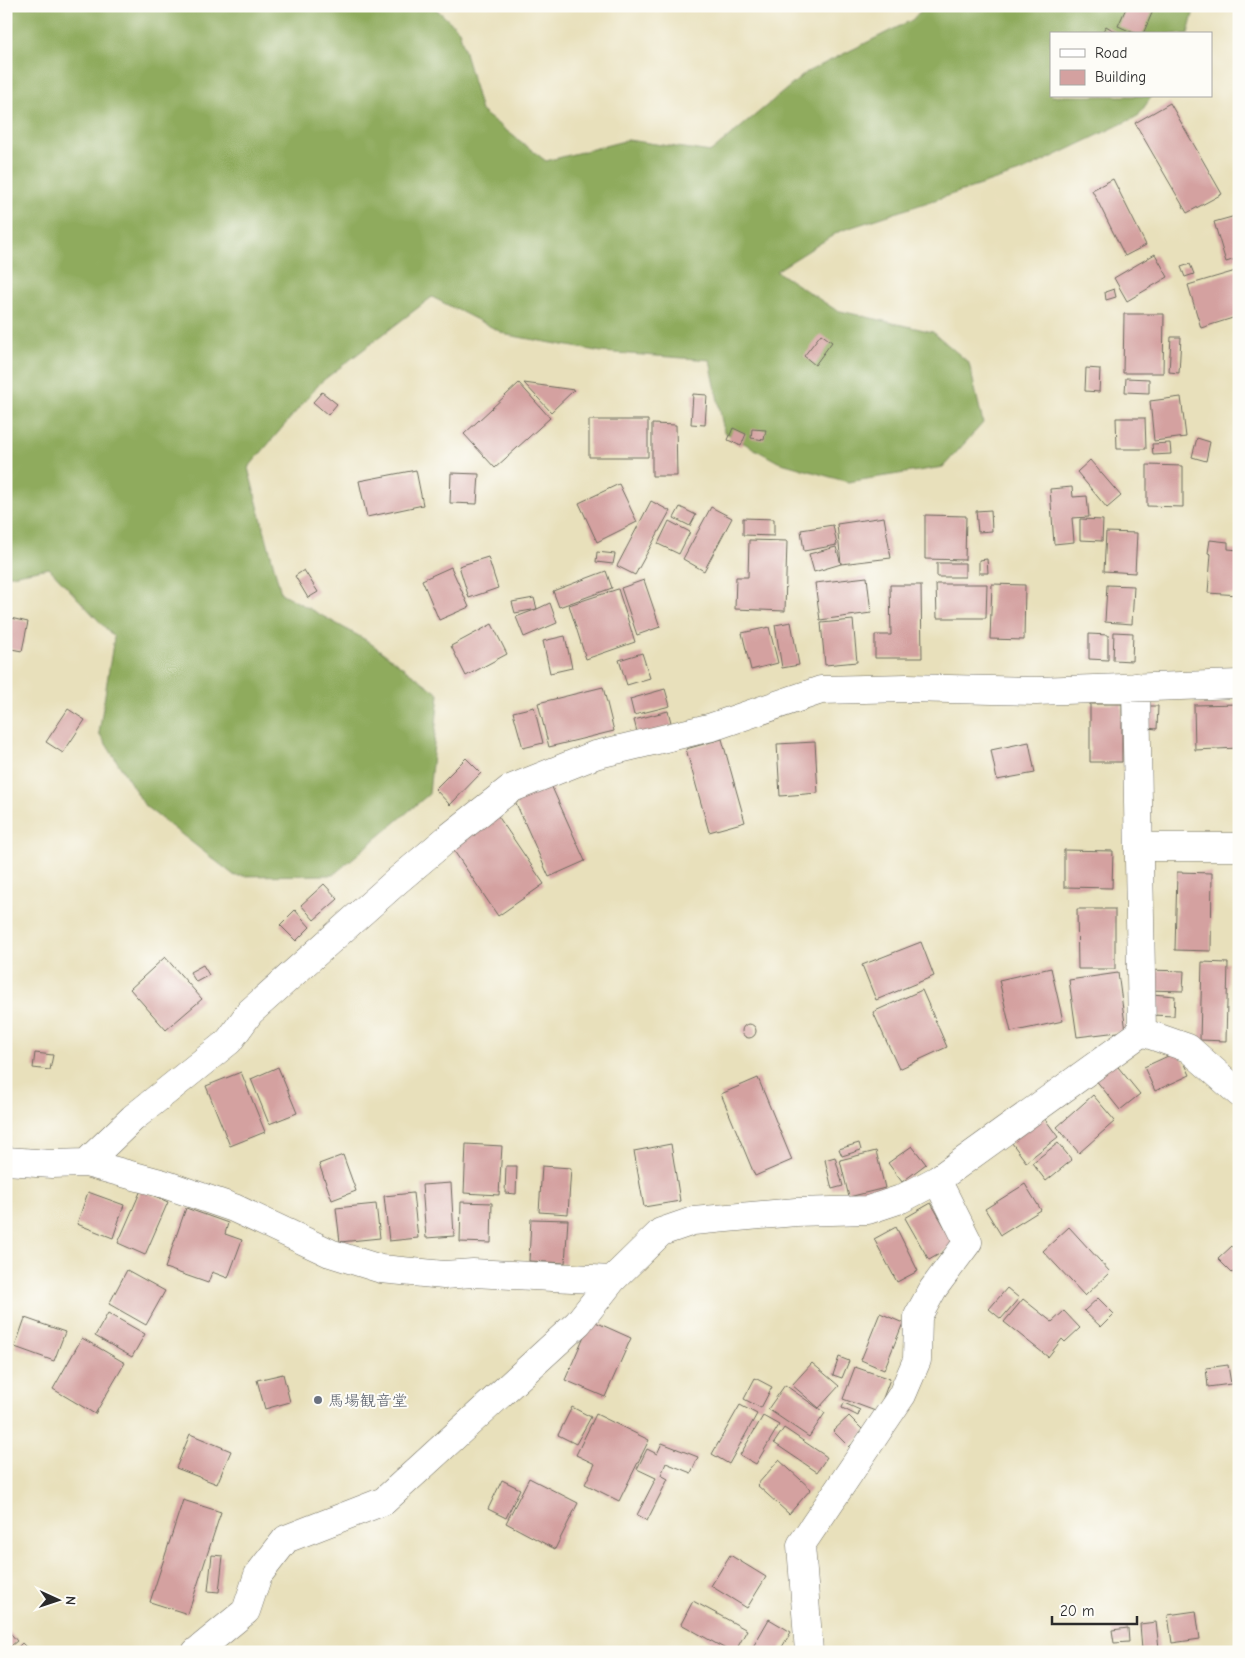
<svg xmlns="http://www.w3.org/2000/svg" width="1245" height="1658" font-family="'Comic Neue','Klee One',sans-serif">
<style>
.forest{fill:#8fab5d;stroke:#5d6b44}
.building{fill:#d4a1a0}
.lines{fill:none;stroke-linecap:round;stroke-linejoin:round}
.minor-casing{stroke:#6d6a5d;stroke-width:29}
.minor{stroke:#fff;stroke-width:28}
.worship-dot{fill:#6b7280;stroke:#fdfcf7;stroke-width:2}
.labels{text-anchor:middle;stroke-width:4;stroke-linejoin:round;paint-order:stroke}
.worship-label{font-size:16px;fill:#5b616d;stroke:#fdfcf7;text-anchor:start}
</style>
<rect width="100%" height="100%" fill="#fdfcf7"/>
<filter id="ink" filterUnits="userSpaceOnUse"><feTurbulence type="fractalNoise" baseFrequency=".02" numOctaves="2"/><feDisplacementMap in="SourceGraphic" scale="10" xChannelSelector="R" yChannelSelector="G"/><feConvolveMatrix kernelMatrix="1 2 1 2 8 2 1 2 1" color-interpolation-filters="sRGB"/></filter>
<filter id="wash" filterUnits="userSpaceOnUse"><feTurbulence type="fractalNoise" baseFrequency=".0096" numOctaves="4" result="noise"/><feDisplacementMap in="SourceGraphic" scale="20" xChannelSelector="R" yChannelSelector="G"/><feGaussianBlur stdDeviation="1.12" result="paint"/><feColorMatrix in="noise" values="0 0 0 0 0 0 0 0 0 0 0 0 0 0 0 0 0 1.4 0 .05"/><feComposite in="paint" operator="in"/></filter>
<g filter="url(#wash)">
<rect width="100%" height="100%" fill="#e8e0bb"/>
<!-- forest -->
<path class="forest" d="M6,6h427l26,24 22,81 65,50 82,-21 83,12 96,-80 105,-52 13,-14h270l-7,28h-137v62h101l-14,20 -115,55 -183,60 -64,40 60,39 97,22 36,31 14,60 -40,44 -95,15 -70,-20 -54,-30 -14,-72 -108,-8 -95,-17 -75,-38 -111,85 -73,86 33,125 85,47 73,54 -10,100 -96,81 -98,1 -90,-70 -46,-73 15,-96 -65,-69 -43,8z"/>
<g id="blocks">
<!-- building -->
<path class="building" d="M1127,6h28l-12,28h-7l-18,-8z
M1106,26l13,8h-18z
M1170,103l52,91 -35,19 -52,-90z
M1113,179l33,66 -21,11 -33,-66z
M1239,215v43l-13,4 -12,-40z
M1155,254l13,23 -41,24 -13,-23z
M1190,264l4,10 -9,3 -4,-10z
M1239,270v46l-38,12 -13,-43z
M1114,289l2,8 -10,3 -1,-8z
M1124,314h40l-1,59h-40z
M821,334l11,8 -17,23 -11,-9z
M1171,337h10l-2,36 -10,-1z
M1086,368l14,1 -1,23 -14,-1z
M1126,378l23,1v14l-24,-1z
M519,383l31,35 -55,50 -31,-34z
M524,383l50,7 -23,22z
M322,392l15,12 -9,11 -15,-13z
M693,394l14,1 -2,30 -14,-1z
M1181,397l5,40 -32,4 -4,-40z
M1116,418h29l1,31h-29z
M589,420h59v37h-59z
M652,424l24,1 1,51h-25z
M733,428l13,6 -5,12 -13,-6z
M752,429l14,1 -2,10 -13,-2z
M1197,438l13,4 -4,19 -14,-4z
M1170,443l1,11 -18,1 -1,-11z
M1090,460l31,36 -14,12 -30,-36z
M1147,465l36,1v41l-36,-1z
M416,470l7,35 -56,12 -8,-36z
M451,473l28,1 -2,30 -27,-1z
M619,484l18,38 -40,20 -18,-39z
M1072,487l1,10 14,-1 2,21 -17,1 2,24 -20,2 -4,-55z
M651,501l19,10 -35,64 -18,-9z
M680,507l16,8 -6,11 -16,-8z
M711,507l21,11 -28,53 -21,-12z
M991,510l1,21 -14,1 -2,-21z
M925,515l41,1 -1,44 -40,-1z
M884,517l7,41 -50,6 -4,-40z
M743,518l31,1v17l-31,-1z
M1080,519l23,1 -1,21 -22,-1z
M669,521l21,11 -11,22 -21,-10z
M833,525l4,20 -33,6 -3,-21z
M1106,532l31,1 -2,40 -31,-2z
M749,540l38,1 -2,70 -50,-2 1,-32h12z
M1210,540l18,2v7l11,1v45l-31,-2 3,-39 -3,-1z
M836,547l5,17 -27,8 -5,-18z
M597,552l18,2 -2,10 -17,-2z
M488,557l10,31 -29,10 -10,-32z
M987,559l1,14h-9v-13z
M937,563h28v14h-28z
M451,567l18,40 -30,13 -17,-40z
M304,570l14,22 -10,6 -13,-22z
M606,571l6,17 -53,19 -6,-16z
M867,577l4,36 -51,7 -5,-37z
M644,580l16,47 -23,8 -16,-47z
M936,584h51l-1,34h-49z
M992,584l33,1 -1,55 -34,-1z
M890,585h31l1,73h-47v-23h16z
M1107,585l27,1 -2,38 -27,-2z
M618,589l17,53 -49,17 -17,-54z
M534,598l3,11 13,-6 7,20 -33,14 -8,-20 21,-8 -22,4 -3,-11z
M6,617l22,5 -6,29 -16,-3z
M853,620l4,42 -32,3 -4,-42z
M791,622l8,43 -17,3 -7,-43z
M492,624l15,30 -41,22 -15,-30z
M769,627l9,36 -27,7 -9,-37z
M1114,632l19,1 -1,28 -19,-1z
M1089,634l19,1v25l-19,-1z
M565,636l7,32 -22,5 -7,-32z
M642,653l8,25 -23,7 -8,-25z
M603,687l11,44 -65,16 -11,-44z
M665,689l5,17 -36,9 -4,-16z
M1090,704h32v58h-32z
M1239,704v44l-44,2 -1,-45z
M1147,706h11l-1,23 -10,-1z
M534,707l9,36 -20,5 -10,-36z
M68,709l17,11 -22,33 -17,-11z
M668,711l4,15 -34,10 -4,-16z
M722,739l23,83 -36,10 -23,-83z
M815,742l3,51 -38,3 -3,-52z
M1029,742l6,31 -38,7 -6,-30z
M466,758l15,15 -31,32 -15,-16z
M551,785l34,76 -36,16 -34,-76z
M498,816l46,68 -46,32 -46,-68z
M1064,850l49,1 -1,37 -48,-1z
M1177,872l35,1 -1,78 -36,-1z
M324,884l14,15 -24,21 -13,-15z
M1077,909h38v60h-37z
M295,910l15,17 -14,14 -16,-16z
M921,942l13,34 -58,24 -14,-35z
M165,957l37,42 -36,31 -36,-41z
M1202,962l26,1 -2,78 -26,-1z
M203,965l6,10 -13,7 -6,-10z
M1051,968l12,53 -52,11 -12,-52z
M1148,970l36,1 -1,20 -36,-1z
M1118,973l8,58 -49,6 -8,-57z
M922,990l25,57 -48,22 -26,-57z
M1152,994l23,2 -1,20 -23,-1z
M742 1031a7 7 0 1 1 14 0a7 7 0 1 1-14 0Z
M1179,1051l11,24 -35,16 -11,-24z
M35,1053l18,2 -3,15 -17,-2z
M1114,1062l26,32 -20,16 -25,-31z
M278,1067l19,46 -28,11 -18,-45z
M241,1072l24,60 -35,14 -24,-60z
M758,1078l34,82 -37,16 -34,-82z
M1093,1095l22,26 -36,32 -22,-26z
M1042,1115l16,22 -32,25 -17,-23z
M859,1143l2,7 -19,6 -3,-7z
M1058,1143l14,17 -26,21 -14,-18z
M466,1144l36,2 -3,49 -35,-2z
M671,1144l9,57 -36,6 -10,-56z
M912,1146l14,18 -24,18 -14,-19z
M876,1151l9,37 -36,9 -9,-37z
M343,1155l13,36 -24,9 -13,-36z
M835,1157l8,29 -11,3 -7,-29z
M506,1166h11l-1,28 -11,-1z
M542,1166l29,2 -3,46 -29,-2z
M451,1183l3,53 -28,2 -4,-53z
M1025,1184l16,26 -40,25 -16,-26z
M141,1190l27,12 -23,53 -27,-12z
M88,1192l36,13 -11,33 -36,-14z
M413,1193l5,45 -29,3 -5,-45z
M461,1202l31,1 -1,40 -31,-1z
M931,1203l24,42 -26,15 -24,-42z
M376,1204l4,34 -40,4 -4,-34z
M186,1208l42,15 -3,11 17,6 -14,38 -16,-6 -4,11 -43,-15z
M531,1219l37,1 -3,43 -36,-2z
M896,1227l22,44 -21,11 -23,-43z
M1069,1227l41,45 -25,24 -42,-45z
M1232,1246l7,7v14l-7,6 -14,-14z
M127,1270l38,21 -19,34 -37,-21z
M1007,1288l12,10 -18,21 -12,-10z
M1098,1298l16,16 -13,13 -17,-16z
M1023,1299l29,23 12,-11 16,17 -15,14 -3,-3 -14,18 -44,-35z
M108,1313l37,21 -13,23 -37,-21z
M880,1313l23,10 -19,47 -23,-10z
M25,1318l40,14 -11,29 -39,-14z
M591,1320l40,18 -26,59 -40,-17z
M82,1338l43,25 -30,51 -42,-25z
M839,1357l10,4 -7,17 -9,-3z
M812,1363l27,23 -20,22 -27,-23z
M1228,1365l3,19 -23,3 -2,-19z
M855,1367l35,12 -12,33 -35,-13z
M283,1374l7,28 -25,7 -8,-29z
M755,1378l17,9 -11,21 -17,-9z
M785,1385l40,28 -16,24 -41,-28z
M844,1403l16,7 -2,6 -16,-8z
M740,1405l17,9 -28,50 -17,-10z
M572,1407l19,10 -15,27 -18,-9z
M596,1414l53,26 -30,61 -34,-17 10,-20 -19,-9z
M763,1416l16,9 -23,39 -16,-9z
M849,1416l16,16 -16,15 -16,-16z
M784,1428l43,29 -10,15 -43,-29z
M190,1434l41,17 -14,33 -41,-16z
M662,1443l36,14 -7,16 -25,-10 -5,12 7,4 -21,42 -10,-6 19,-37 -19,-9 10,-20 10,5z
M779,1460l32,29 -22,25 -32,-29z
M529,1478l49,25 -23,46 -49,-26z
M502,1480l18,9 -14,29 -18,-9z
M183,1500l38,12 -33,102 -38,-12z
M212,1555l11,1 -4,36 -11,-1z
M730,1555l36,22 -19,31 -36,-22z
M693,1601l54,29 -12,22h-4l-50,-28z
M1196,1611l4,28 -28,4 -4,-28z
M769,1619l22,13 -12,20h-29z
M1156,1622l3,26 -17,2 -2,-26z
M6,1628l11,13 -11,9z
M1128,1628l1,14 -15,1 -2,-13z
M22,1643l9,9h-18z"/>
</g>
</g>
<g filter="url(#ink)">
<use href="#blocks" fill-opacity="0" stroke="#6d6a5d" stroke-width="1"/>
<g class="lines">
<!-- minor casing -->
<g class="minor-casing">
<path id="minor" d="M1136,687l6,345
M1139,847h100
M1142,1032l46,16 51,45
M6,1161l46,3 34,-1 78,21 70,24 96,45 51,16 63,6 29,-2 139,7
M86,1163l47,-45 96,-77 21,-29 147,-131 51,-43 62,-49 85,-34 117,-28 109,-37 86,-2 129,3 203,-7
M196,1652l50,-41 12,-36 28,-36 98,-38 194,-178 34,-43 49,-48 32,-11 103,-9 72,-2 33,-11 36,-19 205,-148
M809,1652l-8,-107 101,-150 15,-35 1,-44 15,-27 35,-47 -31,-62"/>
</g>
<!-- minor -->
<use href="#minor" class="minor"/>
</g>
</g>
<!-- markers -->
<circle class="worship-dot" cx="318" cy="1400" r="5"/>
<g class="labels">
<!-- worship labels -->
<g class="worship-label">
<text x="328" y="1406">馬場観音堂</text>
</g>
</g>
<!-- margin -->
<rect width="1245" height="1658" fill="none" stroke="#fdfcf7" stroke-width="25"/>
<!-- legend -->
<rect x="1050" y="32" width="162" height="65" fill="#fdfcf7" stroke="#a9a8a5"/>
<rect x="1060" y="49" width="25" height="8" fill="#ffffff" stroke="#a9a8a5"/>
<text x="1095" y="58" font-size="15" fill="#2b2b2b">Road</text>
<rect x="1060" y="70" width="25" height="15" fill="#d4a1a0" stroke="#a9a8a5"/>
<text x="1095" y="82" font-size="15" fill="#2b2b2b">Building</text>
<!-- north arrow -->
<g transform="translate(58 1600) rotate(93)" stroke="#fdfcf7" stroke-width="4" paint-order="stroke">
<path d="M0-4L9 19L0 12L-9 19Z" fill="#2b2b2b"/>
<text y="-8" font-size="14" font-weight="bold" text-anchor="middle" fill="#2b2b2b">N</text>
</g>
<!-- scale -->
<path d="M1052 1616v8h85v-8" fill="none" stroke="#2b2b2b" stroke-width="2.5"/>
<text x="1060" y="1616" font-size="15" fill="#2b2b2b" stroke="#fdfcf7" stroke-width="4" paint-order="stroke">20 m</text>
</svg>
